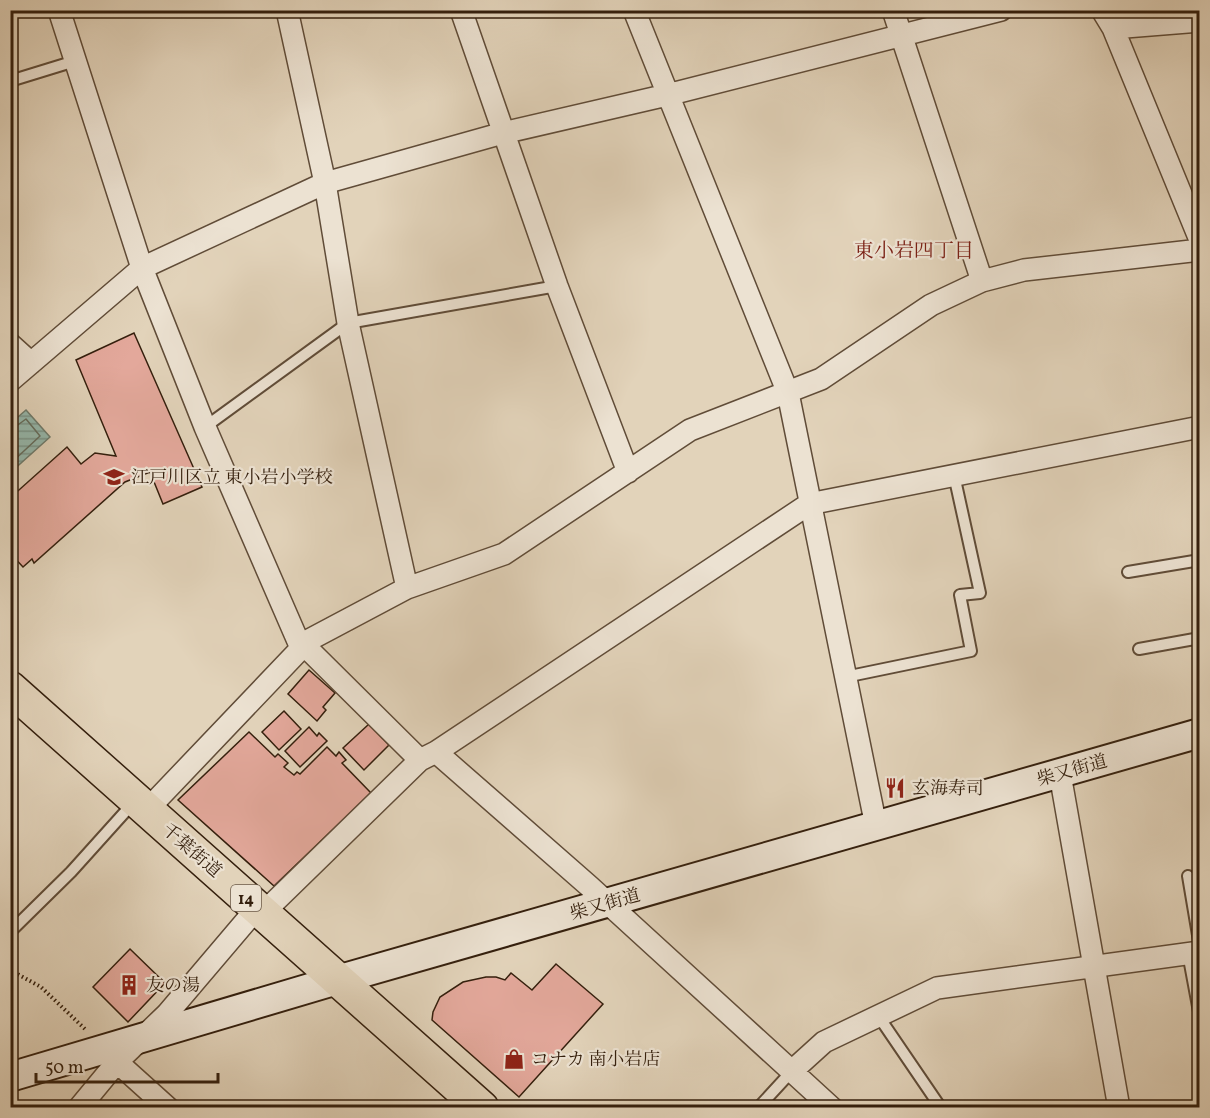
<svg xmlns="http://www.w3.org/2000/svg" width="1210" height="1118" font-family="Vollkorn,'Noto Serif JP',serif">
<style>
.water{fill:url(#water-rules);stroke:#6e7b6c;stroke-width:1.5}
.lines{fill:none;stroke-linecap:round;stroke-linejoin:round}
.shore{stroke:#646c5c;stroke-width:1.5}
.building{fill:#e3a89b;stroke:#341f0d;stroke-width:1.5}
.lane-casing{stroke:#604c38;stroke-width:14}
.street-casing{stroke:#604c38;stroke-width:24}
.secondary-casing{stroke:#341f0d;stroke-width:32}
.highway-casing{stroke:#341f0d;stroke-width:36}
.path{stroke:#341f0d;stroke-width:4;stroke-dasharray:1.5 3;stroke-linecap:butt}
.lane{stroke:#ece2d2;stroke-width:10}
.street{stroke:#ece2d2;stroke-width:21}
.secondary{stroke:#ece2d2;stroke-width:28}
.highway{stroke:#e2d3ba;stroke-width:33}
.labels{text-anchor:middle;stroke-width:4.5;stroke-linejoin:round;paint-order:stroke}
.shield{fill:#ece2d2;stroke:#6b5a48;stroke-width:1.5}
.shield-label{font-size:16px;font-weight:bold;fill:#341f0d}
.poi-label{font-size:18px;fill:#341f0d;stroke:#ece2d2;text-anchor:start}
.street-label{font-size:18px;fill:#341f0d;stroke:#ece2d2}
.neighbourhood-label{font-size:20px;fill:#7a1f14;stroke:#ece2d2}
</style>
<defs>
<pattern id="water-rules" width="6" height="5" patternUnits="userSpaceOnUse" patternTransform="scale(1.5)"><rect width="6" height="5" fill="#95b8ac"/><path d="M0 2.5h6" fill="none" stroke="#7a958a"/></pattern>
</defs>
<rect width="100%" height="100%" fill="#e2d3ba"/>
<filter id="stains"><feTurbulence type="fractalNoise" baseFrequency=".00333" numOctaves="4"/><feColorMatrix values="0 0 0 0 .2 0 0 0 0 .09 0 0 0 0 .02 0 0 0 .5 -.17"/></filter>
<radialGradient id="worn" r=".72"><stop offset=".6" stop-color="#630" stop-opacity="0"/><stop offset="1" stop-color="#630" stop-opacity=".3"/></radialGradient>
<!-- water -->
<path class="water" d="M26,410l24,27 -39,35v-49z"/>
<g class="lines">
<!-- shore -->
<path class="shore" d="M10,427h5l11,-8 14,17 -30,28"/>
</g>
<!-- building -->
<path class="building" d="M134,333l68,154 -39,17 -13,-32 -25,10 -91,81 -2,-4 -9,8 -13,-14v-55l57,-51 14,17 14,-11 21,3 -40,-96z
M309,670l26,23 -12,14 3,3 -9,11 -29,-27z
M284,711l17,18 -22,21 -17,-18z
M369,724l20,21 -25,25 -21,-22z
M309,727l8,9 2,-3 8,8 -27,26 -15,-16z
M249,732l26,25 3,-3 10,9 -4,4 10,8 3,-3 3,2 27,-27 9,9 3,-4 7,8 -4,3 29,30 -97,93 -96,-86z
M130,949l35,34 -37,39 -35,-35z
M556,964l47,40 -84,93 -87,-77 1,-8 7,-15 23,-15 23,-5h10l9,3 6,-7 21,17z"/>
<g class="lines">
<!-- lane casing -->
<g class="lane-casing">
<path id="lane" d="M10,81l65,-20
M205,427l143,-104 209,-37
M1128,572l72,-12
M1139,649l61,-11
M845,677l126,-26 -11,-56 20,-2 -26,-118
M1188,876l12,71
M10,932l61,-60 63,-70
M1188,953l12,64
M879,1017l62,91
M758,1108l34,-37"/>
</g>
<!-- street casing -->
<g class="street-casing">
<path id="street" d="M59,10l83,258 63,159 96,221
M287,10l38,173 23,140 59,265
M461,10l96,276 71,186
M634,10l154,383 88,433
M893,10l89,271
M1102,10l11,18 87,212
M1113,28l87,-7
M10,344l21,19
M10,381l132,-113 183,-85 178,-50 164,-38 334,-85
M304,645l116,115
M436,752l153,134 243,222
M1060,774l59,334
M147,810l162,-170 98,-52 97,-34 186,-124 131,-51 110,-74 51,-24 42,-11 176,-20
M263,913l157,-153 16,-8 373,-248 391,-77
M117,1062l51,46
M792,1071l32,-29 113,-54 263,-36
M79,1108l38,-46 50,-48 90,-106"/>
</g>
<!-- secondary casing -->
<g class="secondary-casing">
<path id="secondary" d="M10,1077l327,-97 863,-247"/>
</g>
<!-- highway casing -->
<g class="highway-casing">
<path id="highway" d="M10,688l472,420"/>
</g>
<!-- path -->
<path class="path" d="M10,970l31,17 44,42"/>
<!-- lane -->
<use href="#lane" class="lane"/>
<!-- street -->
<use href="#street" class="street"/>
<!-- secondary -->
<use href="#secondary" class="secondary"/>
<!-- highway -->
<use href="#highway" class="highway"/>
</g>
<!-- icons -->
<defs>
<g id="school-bare" transform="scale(1.62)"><path d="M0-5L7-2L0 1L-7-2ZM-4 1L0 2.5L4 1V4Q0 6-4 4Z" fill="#8f2418" stroke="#ece2d2" stroke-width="2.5" paint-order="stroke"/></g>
<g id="restaurant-bare" transform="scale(1.62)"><path d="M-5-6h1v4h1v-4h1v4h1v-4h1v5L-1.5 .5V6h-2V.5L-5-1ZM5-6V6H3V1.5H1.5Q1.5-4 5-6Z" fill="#8f2418" stroke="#ece2d2" stroke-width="2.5" paint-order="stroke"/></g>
<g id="building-bare" transform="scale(1.62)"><path d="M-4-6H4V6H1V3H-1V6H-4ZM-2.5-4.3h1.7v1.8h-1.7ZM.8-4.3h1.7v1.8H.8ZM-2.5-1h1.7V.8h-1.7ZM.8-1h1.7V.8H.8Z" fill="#8f2418" stroke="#ece2d2" stroke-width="2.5" paint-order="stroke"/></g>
<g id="shop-bare" transform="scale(1.62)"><path d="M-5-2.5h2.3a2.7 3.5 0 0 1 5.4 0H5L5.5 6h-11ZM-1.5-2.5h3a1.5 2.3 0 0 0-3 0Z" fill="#8f2418" stroke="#ece2d2" stroke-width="2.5" paint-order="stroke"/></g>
</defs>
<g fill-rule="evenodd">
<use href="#school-bare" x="114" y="477"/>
<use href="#restaurant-bare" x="895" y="788"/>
<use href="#building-bare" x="129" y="985"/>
<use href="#shop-bare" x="514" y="1059"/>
</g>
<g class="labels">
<!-- shield labels -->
<rect class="shield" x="231" y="885" width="30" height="26" rx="4.5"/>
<g class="shield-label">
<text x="246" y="904">14</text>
</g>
<!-- poi labels -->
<g class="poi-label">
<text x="131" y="483">江戸川区立 東小岩小学校</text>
<text x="912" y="794">玄海寿司</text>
<text x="146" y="991">友の湯</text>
<text x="531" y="1065">コナカ 南小岩店</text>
</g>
<!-- street labels -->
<g class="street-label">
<text transform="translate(1072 770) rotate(-16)" y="6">柴又街道</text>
<text transform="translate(192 850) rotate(41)" y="6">千葉街道</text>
<text transform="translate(605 904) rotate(-16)" y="6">柴又街道</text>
</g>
<!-- neighbourhood labels -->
<g class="neighbourhood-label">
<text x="914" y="257">東小岩四丁目</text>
</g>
</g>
<!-- margin -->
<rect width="1210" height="1118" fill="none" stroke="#e2d3ba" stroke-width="36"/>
<rect x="12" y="12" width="1186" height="1094" fill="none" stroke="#341f0d" stroke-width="3"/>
<rect x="18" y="18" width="1174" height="1082" fill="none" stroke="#341f0d" stroke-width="1.5"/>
<!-- scale -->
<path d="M36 1073v9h182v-9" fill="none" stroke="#341f0d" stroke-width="3"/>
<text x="45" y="1073" font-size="18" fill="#341f0d" stroke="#ece2d2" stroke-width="4.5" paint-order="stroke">50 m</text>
<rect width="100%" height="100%" filter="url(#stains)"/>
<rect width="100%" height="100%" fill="url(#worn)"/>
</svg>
